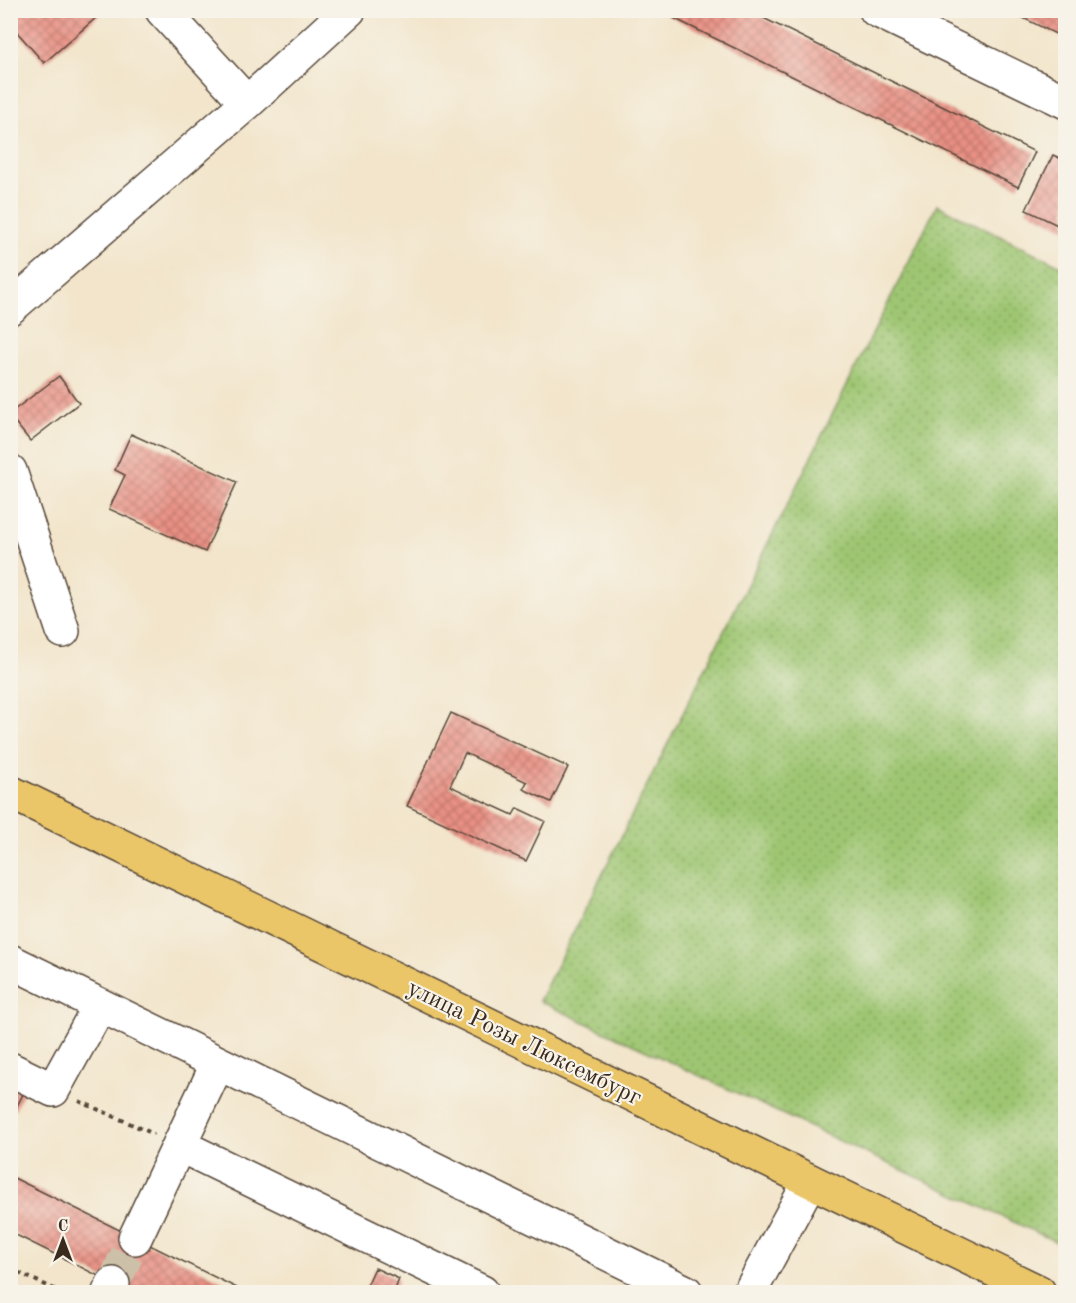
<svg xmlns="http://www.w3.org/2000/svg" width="1076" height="1303" font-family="'Old Standard TT',serif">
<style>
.grass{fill:url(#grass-dots);stroke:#6c7848;stroke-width:1.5}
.building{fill:url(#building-cross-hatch)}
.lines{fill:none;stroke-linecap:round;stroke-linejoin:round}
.minor-tunnel{stroke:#cdc0a8;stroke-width:33;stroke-dasharray:33 16;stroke-linecap:butt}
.minor-casing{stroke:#564638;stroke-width:36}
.major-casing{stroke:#564638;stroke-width:36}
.path{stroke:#564638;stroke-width:4;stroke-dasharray:4.5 4.5;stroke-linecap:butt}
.minor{stroke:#fff;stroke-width:33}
.major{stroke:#eac669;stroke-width:33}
.labels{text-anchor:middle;stroke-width:4.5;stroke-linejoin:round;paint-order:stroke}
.street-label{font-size:24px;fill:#3b2a1e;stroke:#f7f3e8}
</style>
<defs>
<pattern id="grass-dots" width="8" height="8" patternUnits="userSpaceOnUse" patternTransform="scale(1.5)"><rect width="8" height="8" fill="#9ec672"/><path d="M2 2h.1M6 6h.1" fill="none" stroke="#82a15d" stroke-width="1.8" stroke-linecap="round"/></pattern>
<pattern id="building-cross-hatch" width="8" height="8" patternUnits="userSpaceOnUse" patternTransform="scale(1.5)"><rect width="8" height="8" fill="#e99084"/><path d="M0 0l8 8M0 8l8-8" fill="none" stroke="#be766b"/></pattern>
</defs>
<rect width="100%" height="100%" fill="#f7f3e8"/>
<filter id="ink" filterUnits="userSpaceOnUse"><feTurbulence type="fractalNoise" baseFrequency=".0167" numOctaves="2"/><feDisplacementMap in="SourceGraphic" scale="12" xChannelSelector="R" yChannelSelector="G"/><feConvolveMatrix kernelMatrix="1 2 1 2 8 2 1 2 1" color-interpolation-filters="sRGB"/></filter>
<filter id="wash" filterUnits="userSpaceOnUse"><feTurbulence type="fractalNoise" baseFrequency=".008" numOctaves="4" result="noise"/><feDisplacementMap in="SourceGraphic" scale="24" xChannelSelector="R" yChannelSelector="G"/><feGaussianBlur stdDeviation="1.35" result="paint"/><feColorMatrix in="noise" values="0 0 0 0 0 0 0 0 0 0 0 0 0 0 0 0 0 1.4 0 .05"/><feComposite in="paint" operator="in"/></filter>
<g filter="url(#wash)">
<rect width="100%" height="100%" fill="#f2e5cb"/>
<!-- grass -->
<path class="grass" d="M937,205l128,63v978l-526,-245z"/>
<g id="blocks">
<!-- building -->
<path class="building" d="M10,10h95l-61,53 -34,-39z
M657,10h90l288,142 -17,35z
M1007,10h59v29z
M1053,155l13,6v68l-40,-19z
M59,376l20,27 -49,38 -20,-25v-3z
M131,434l106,48 -32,70 -96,-43 16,-34 -10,-5z
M451,713l117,54 -17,35 -28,-13 4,-7 -62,-29 -15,33 63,29 4,-7 28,13 -19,40 -119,-55z
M10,1082l15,8 -15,30z
M10,1176l235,116h-114l-121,-60z
M375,1268l24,11 -4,11 4,2h-35z"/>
</g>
</g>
<g filter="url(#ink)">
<use href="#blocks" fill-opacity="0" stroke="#564638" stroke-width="1.5"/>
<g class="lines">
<!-- minor-tunnel -->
<path class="minor-tunnel" d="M113,1284l22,-46"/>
<!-- minor casing -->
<g class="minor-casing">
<path id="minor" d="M162,10l85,93
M876,10l190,92
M10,308l237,-205 102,-93
M10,471l53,160
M10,961l676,331
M10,1069l43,21 47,-85
M179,1145l303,147
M135,1238l83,-175
M109,1292l4,-8
M750,1292l60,-111"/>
</g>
<!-- major casing -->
<g class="major-casing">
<path id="major" d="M10,792l1029,500"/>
</g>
<!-- path -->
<path class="path" d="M79,1101l75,33
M10,1275l7,-3 44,20"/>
<!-- minor -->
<use href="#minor" class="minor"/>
<!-- major -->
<use href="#major" class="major"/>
</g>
</g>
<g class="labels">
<!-- street labels -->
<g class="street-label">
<text transform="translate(525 1042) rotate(26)" y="8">улица Розы Люксембург</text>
</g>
</g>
<!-- margin -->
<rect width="1076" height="1303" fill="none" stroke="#f7f3e8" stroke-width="36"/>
<!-- north arrow -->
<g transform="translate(63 1240)" stroke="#f7f3e8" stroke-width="4.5" paint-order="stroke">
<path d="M0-4.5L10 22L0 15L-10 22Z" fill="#3b2a1e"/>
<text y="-9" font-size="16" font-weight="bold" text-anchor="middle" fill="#3b2a1e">С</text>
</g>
</svg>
